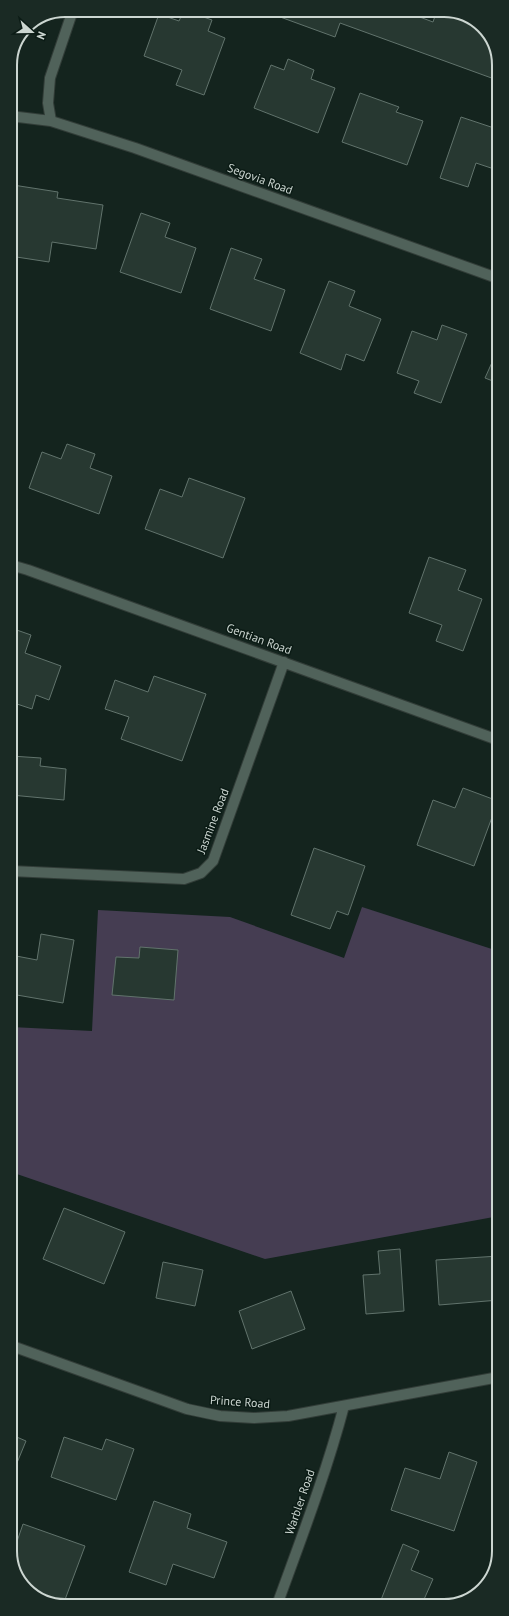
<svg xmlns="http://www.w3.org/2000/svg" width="509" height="1616" font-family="'PT Sans',sans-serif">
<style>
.green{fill:#453d52}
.building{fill:#273831;stroke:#61736c}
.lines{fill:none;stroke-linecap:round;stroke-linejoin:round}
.minor-casing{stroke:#323d38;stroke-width:12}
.minor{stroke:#50625a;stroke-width:10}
.labels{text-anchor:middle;stroke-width:3;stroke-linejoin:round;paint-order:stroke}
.street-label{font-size:12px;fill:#ccd6d1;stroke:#0b1b15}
.rim{fill:none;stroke:#ccd6d1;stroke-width:2}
</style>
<rect width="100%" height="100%" fill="#14241e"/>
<!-- green -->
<path class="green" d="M362,907l136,44 1,265 -234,43 -254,-87v-145l81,4 6,-121 132,7 114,41z"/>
<!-- building -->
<path class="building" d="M184,10l28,10 -4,11 17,7 -21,57 -28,-10 6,-15 -38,-14 15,-42 20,7z
M261,10h140l32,12 4,-12h11l32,13 17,28v29l-157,-57 -5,14z
M288,59l26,11 -3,9 24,9 -17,45 -64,-25 17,-43 13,5z
M360,93l39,14 -3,5 27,9 -16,44 -65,-23z
M461,117l36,12v41l-21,-7 -8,24 -28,-9z
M13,185l45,7 -1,6 46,7 -7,44 -44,-7 -3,20 -39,-6v-55z
M141,213l29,10 -5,14 31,11 -15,45 -61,-21z
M231,248l31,11 -8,20 31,11 -14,41 -61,-22z
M329,281l26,10 -6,15 32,13 -17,42 -18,-7 -5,16 -41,-17z
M442,325l25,9 -26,69 -27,-10 5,-12 -22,-8 15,-42 25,9z
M498,349v34l-13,-5z
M67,444l28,10 -5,14 22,8 -13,38 -70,-26 13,-36 19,7z
M189,478l56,20 -22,60 -78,-29 15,-40 22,8z
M429,557l37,13 -8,20 24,9 -19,52 -27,-10 6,-16 -33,-12z
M11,628l20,7 -6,18 36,13 -12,34 -13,-5 -4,14 -21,-7 4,-14 -4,-2z
M154,676l52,18 -24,67 -61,-22 8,-22 -24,-8 10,-29 33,12z
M11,756l30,2 -1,8 26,3 -2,31 -53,-5z
M463,788l35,13 -24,65 -57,-21 16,-45 22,8z
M314,848l51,18 -17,49 -11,-4 -7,18 -39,-14z
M41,934l33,6 -11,63 -52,-9v-39l26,5z
M140,947l38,3 -4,50 -62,-5 4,-38 23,1z
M64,1208l61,24 -21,52 -61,-25z
M400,1249l4,62 -38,3 -3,-39 17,-1 -2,-23z
M499,1256v44l-60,5 -3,-45z
M163,1262l40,8 -8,36 -39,-8z
M291,1291l14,38 -53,20 -13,-38z
M12,1435l14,6 -14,34z
M64,1437l38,13 4,-11 28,10 -18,51 -65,-23z
M449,1452l28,10 -23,69 -63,-21 14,-42 35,11z
M154,1501l37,13 -4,14 40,14 -13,36 -41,-14 -7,21 -37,-13z
M23,1524l62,22 -22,59 -34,-12 -17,-28v-9z
M403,1544l16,7 -8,19 22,9 -11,25 -43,1z"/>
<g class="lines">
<!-- minor casing -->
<g class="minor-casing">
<path id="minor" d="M10,116l41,5 84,27 362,130
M51,121l-3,-18 2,-25 23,-68
M11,565l17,5 470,170
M11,871l173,8 17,-6 12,-12 71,-199
M12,1346l175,63 33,7 34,2 34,-2 211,-39
M277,1605c24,-66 49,-131 67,-199"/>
</g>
<!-- minor -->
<use href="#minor" class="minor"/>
</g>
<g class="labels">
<!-- street labels -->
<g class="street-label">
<text transform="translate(260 179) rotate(20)" y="4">Segovia Road</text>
<text transform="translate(259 639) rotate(20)" y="4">Gentian Road</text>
<text transform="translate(213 821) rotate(-69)" y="4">Jasmine Road</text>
<text transform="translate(240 1402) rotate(4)" y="4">Prince Road</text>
<text transform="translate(300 1502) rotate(-71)" y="4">Warbler Road</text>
</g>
</g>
<!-- crop -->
<path d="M0 0H509V1616H0ZM65 17H444A48 48 0 0 1 492 65V1551A48 48 0 0 1 444 1599H65A48 48 0 0 1 17 1551V65A48 48 0 0 1 65 17Z" fill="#1a2a24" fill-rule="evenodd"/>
<path class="rim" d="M65 17H444A48 48 0 0 1 492 65V1551A48 48 0 0 1 444 1599H65A48 48 0 0 1 17 1551V65A48 48 0 0 1 65 17Z"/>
<!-- north arrow -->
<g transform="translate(32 32) rotate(111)" stroke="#0b1b15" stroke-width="3" paint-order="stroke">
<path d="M0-3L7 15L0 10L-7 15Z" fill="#ccd6d1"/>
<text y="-6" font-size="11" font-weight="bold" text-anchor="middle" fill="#ccd6d1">N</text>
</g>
</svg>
